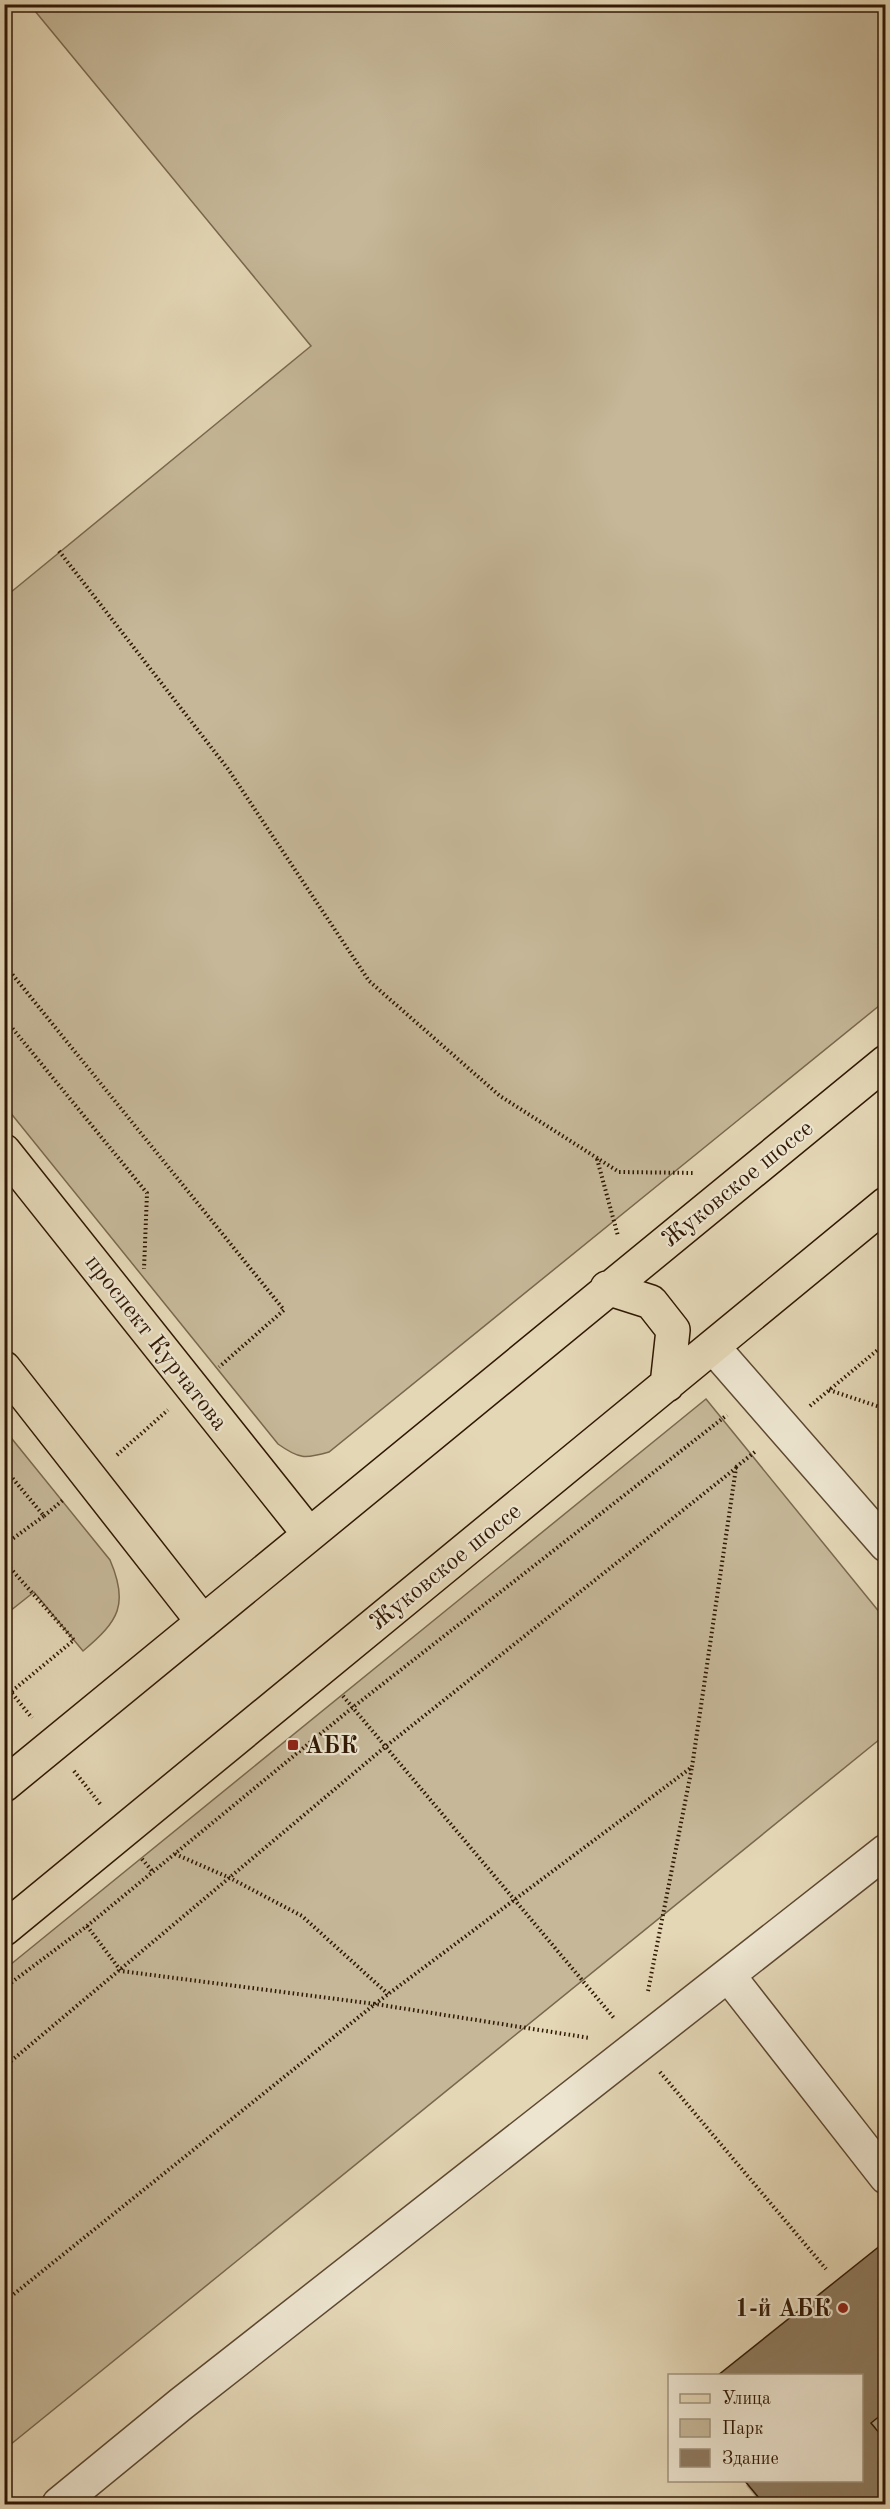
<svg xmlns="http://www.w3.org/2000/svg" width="890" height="2509" font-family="'Old Standard TT',serif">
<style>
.green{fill:#c5b798;stroke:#7a684e;stroke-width:1.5}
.building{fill:#8e7b61;stroke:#301804;stroke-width:1.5;filter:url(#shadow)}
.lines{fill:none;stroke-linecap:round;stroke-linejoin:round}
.minor-casing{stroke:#5d4830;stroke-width:36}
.major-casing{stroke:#301804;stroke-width:36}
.path{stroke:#301804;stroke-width:4;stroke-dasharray:1.5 3;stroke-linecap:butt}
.minor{stroke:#ede5d0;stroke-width:33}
.major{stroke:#e4d7b6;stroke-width:33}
.poi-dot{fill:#8f2418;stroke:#ede5d0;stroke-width:2}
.labels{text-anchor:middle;stroke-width:4.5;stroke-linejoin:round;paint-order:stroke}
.street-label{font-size:24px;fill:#301804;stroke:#ede5d0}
.poi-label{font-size:24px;font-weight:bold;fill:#301804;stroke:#ede5d0;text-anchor:start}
</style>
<defs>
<filter id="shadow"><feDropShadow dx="3.5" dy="6" stdDeviation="0" flood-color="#0004"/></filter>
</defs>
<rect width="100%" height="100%" fill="#e4d7b6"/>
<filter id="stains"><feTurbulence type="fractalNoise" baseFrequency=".00333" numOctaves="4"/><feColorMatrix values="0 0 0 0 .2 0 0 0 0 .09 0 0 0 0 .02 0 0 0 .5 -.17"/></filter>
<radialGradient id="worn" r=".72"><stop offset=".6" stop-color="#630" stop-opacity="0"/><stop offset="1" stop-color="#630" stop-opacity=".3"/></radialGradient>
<!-- green -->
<path class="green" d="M30,5h855v996l-556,451c-24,7 -30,7 -51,-8l-273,-338v-509l306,-251z
M706,1399l179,220v116l-880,714v-480z
M4,1429l106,131c19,44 9,61 -27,91l-49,-59 -29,23z"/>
<!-- building -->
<path class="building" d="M886,2241v170l-15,12 15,18v63h-122l-20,-24h118v-104h-145z"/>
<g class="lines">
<!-- minor casing -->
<g class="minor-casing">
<path id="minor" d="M713,1347l173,198
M728,1975l158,202
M59,2504l122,-100 705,-553"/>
</g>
<!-- major casing -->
<g class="major-casing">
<path id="major" d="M4,1151l305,383
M607,1288l44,14 22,28 -6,55
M4,1368l199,254
M4,1785l882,-723
M4,1929l882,-725"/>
</g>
<!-- path -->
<path class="path" d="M59,551l169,218 141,212 131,115 119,76 75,1
M4,964l280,346 -65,57
M4,1018l143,175 -3,76
M597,1159l21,77
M829,1390l57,19
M810,1406l76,-63
M117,1455l51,-45
M736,1467l20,-16
M4,1468l40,48 -40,29
M44,1516l19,-16
M4,1561l70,79 -63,52 21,26
M343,1696l271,322
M74,1771l27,34
M175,1854l55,24 72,38 86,78
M142,1859l11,13
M87,1926l34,45 254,33 215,34
M4,1988l83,-62 265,-218 375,-293
M648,1991l44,-224
M4,2067l381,-320 351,-279 -44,299 -317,237 -371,298
M660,2072l166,197"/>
<!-- minor -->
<use href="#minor" class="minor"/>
<!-- major -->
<use href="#major" class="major"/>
</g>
<!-- markers -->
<g class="poi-dot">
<rect x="287" y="1739" width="12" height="12" rx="3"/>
<circle cx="843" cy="2308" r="6"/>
</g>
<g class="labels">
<!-- street labels -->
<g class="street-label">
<text transform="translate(737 1183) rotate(-39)" y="8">Жуковское шоссе</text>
<text transform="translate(157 1342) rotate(52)" y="8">проспект Курчатова</text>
<text transform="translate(445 1566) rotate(-39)" y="8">Жуковское шоссе</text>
</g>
<!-- poi labels -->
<g class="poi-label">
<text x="305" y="1753">АБК</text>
<text x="831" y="2316" text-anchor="end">1-й АБК</text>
</g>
</g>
<!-- margin -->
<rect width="890" height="2509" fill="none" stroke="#e4d7b6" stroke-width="24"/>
<rect x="6" y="6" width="878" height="2497" fill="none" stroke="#301804" stroke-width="3"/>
<rect x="12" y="12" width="866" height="2485" fill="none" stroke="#301804" stroke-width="1.5"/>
<!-- legend -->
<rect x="668" y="2374" width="195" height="108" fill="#ede5d0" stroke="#a1937e" stroke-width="1.5"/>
<rect x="680" y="2394" width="30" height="9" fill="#e4d7b6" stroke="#a1937e" stroke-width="1.5"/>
<text x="722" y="2404" font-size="18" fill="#301804">Улица</text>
<rect x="680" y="2419" width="30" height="18" fill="#c5b798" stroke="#a1937e" stroke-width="1.5"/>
<text x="722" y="2434" font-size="18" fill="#301804">Парк</text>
<rect x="680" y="2449" width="30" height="18" fill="#8e7b61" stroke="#a1937e" stroke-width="1.5"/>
<text x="722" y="2464" font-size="18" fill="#301804">Здание</text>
<rect width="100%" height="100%" filter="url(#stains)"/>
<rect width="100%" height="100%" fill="url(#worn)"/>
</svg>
